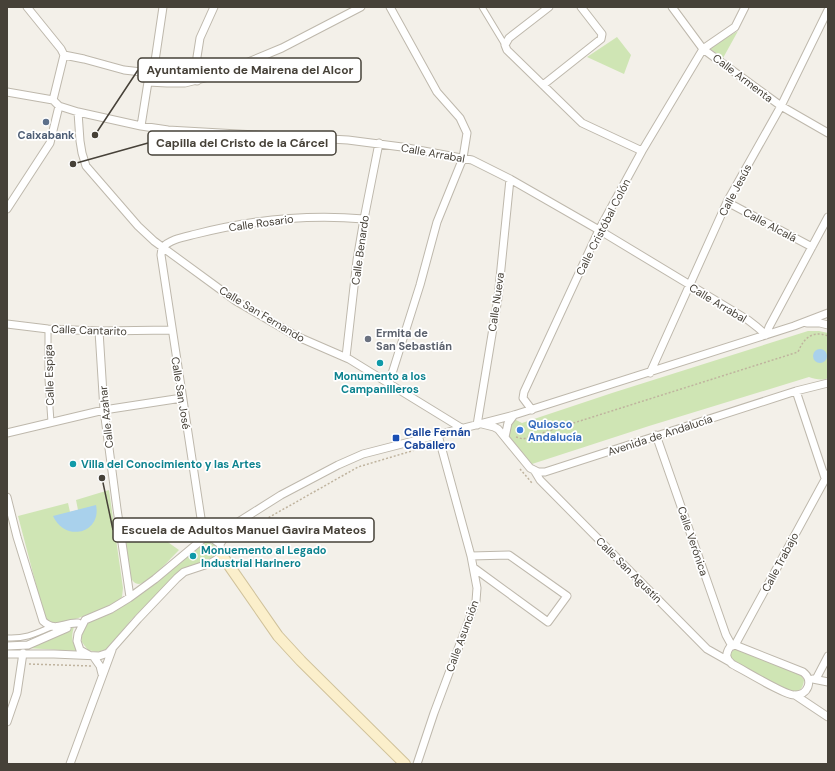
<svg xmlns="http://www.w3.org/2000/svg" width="835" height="771" font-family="'DM Sans',sans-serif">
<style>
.green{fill:#cfe5b4}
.water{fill:#a9d1ec}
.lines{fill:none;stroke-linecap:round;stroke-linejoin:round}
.pedestrian-casing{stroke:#beb8ac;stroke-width:7}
.minor-casing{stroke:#beb8ac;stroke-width:9}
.secondary-casing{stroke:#d0c29b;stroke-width:12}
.path{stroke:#bfb39e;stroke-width:1.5;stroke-dasharray:2 2;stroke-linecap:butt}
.pedestrian{stroke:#fff;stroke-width:5}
.minor{stroke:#fff;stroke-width:7}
.secondary{stroke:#fbefcb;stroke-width:10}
.service-dot{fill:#5c6f8a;stroke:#fff;stroke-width:1.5}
.worship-dot{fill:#6b7280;stroke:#fff;stroke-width:1.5}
.culture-dot{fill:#0f9aa8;stroke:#fff;stroke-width:1.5}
.shop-dot{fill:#3f7fe0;stroke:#fff;stroke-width:1.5}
.transit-dot{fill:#1a4fb4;stroke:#fff;stroke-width:1.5}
.labels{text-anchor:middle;stroke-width:3.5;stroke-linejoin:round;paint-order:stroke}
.street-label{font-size:11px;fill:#464138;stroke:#fff}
.service-label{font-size:11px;font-weight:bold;fill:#4e5e75;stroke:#fff}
.worship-label{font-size:11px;font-weight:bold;fill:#5b616d;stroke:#fff;text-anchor:start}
.culture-label{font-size:11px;font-weight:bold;fill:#0d838f;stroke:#fff;text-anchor:start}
.shop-label{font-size:11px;font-weight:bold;fill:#366cbe;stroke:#fff;text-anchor:start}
.transit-label{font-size:11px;font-weight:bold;fill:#164399;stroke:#fff;text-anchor:start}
.leader{fill:none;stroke:#464138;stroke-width:1.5}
.callout-dot{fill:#464138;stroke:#fff;stroke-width:1.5}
.callout{fill:#fff;stroke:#464138;stroke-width:1.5}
.callout-label{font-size:12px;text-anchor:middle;font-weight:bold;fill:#464138}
</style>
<rect width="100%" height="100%" fill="#f3f0e9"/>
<!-- green -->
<path class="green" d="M738,31l-15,27 -14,-10z
M617,37l14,18 -7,19 -37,-17z
M808,331h11l9,2v45c-6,3 -13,1 -19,-1l-160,49 -117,38 -23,-28v-9l4,-7h3l6,3 90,-30z
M109,490l14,98 -1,9c-10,10 -55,26 -69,28l-8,-6 -27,-103 50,-13 2,9 8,-2 -2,-10z
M141,523l38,27c-8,8 -30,33 -40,34 -5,0 -7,-4 -9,-8l-6,-51z
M207,541l7,4 2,3 -2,9 -26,10 -13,9 -44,44 -21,26 -5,4 -8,2 -9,-2 -4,-5 -2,-3 -1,-8 6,-11 25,-10 19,-12 72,-59z
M74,627c-3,9 -2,16 3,24l-51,-3z
M735,649l65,25 4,6c-1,10 -6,13 -15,11l-56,-30 -3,-5v-3z"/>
<!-- water -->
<path class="water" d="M813 356a7 7 0 1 1 14 0a7 7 0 1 1-14 0Z
M96,505c6,28 -31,38 -43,11z"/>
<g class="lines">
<!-- pedestrian casing -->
<g class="pedestrian-casing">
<path id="pedestrian" d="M482,7l23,38
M48,329v50l3,43
M7,638c18,1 28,-4 44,-11"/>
</g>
<!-- minor casing -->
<g class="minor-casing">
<path id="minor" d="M27,7l34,42 3,6 -11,45
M549,7l-40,31 -4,7 2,5 75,73 60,28
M672,7l31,42 78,57 47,27
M64,55l20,4 40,11 26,3
M197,81v-24l3,-19 14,-31
M148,82l19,1h18l32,-8 65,-27 79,-41
M543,85l58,-46 1,-5 -21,-27
M7,92l46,8
M53,100l6,6 19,6 63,14 27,4 180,10 54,7 70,13 38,19 89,51 149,90 9,7 9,8 3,-8 59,-110
M78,112l2,29 2,12 4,13 52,60 16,15 82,60 60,35 53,23 114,70
M141,126l7,-44 7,-21 8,-54
M727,202l85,45
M7,209l43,-66 9,-37
M807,323h13l8,2
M7,324l41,5 51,2 73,-1
M99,331l5,79 13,99 13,88
M346,357l11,-97 7,-41 15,-76
M650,373l77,-171 54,-96 47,-96
M389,383l31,-98 17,-63 26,-64 4,-25 -7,-15 -23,-26 -47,-85
M796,391l29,87
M532,410l-9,-12 1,-6 75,-162 43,-79 61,-102 32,-22 10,-20
M482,424l12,3 4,2 32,39 8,4h7l251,-81 32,-8
M477,425l21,-127 12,-119
M7,433l97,-23 78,-12
M656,435l70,200 6,11
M505,437l3,-14 6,-8
M534,470l6,10 167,169 23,13
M7,497l10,40 26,84c13,12 20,1 35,2
M204,538l-43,-283 1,-7c8,-9 22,-11 34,-14 55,-14 111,-20 168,-15
M208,538l27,-14 46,-29 57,-30 25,-11 151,-39 280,-89 34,-13
M220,544l13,-19
M471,556l38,-1 58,41 -19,26 -74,-54
M735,645l68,27c11,8 5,24 -9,23 -10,0 -50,-25 -62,-31 -6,-5 -7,-10 -2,-17z
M735,645l93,-171
M7,646l21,-1 39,-17
M7,654h47l45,2 9,-3 30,-34 39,-41 7,-6 27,-9 8,-5 2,-7 -1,-7 -7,-5 -9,-1 -49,41 -26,19 -18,11 -26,11 -7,14 -1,7 3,9 9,5
M93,656l7,10 2,8
M813,679l15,3
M816,679l12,-23
M795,695l33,22
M7,722l10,-29 6,-40
M70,764l42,-114
M417,764l17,-51 42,-112 1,-13 -6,-32 -33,-121"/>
</g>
<!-- secondary casing -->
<g class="secondary-casing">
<path id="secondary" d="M221,554l57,82 23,25 104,103"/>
</g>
<!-- path -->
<path class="path" d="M516,437l7,2 275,-87c6,-14 14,-22 30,-16
M520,469l12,14
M256,519l3,4 99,-56 57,-17
M29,664l62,2"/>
<!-- pedestrian -->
<use href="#pedestrian" class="pedestrian"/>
<!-- minor -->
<use href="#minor" class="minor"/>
<!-- secondary -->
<use href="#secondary" class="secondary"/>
</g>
<!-- markers -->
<circle class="service-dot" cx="46" cy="122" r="4"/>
<circle class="worship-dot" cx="368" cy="339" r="4"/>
<g class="culture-dot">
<circle cx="380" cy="363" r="4"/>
<circle cx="73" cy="464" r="4"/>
<circle cx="193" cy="556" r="4"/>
</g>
<circle class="shop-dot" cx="520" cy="430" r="4"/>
<rect class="transit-dot" x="392" y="434" width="8" height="8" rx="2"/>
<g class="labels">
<!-- street labels -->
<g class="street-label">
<text transform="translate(743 78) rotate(37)" y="4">Calle Armenta</text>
<text transform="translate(433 153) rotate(10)" y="4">Calle Arrabal</text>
<text transform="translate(735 190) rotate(-62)" y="4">Calle Jesús</text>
<text transform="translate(261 223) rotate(-8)" y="4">Calle Rosario</text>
<text transform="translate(770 225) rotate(28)" y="4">Calle Alcalá</text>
<text transform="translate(603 227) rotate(-63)" y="4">Calle Cristóbal Colón</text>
<text transform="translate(360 250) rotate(-82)" y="4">Calle Benardo</text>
<text transform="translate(496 302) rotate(-82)" y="4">Calle Nueva</text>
<text transform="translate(718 303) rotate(31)" y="4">Calle Arrabal</text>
<text transform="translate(262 314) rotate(31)" y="4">Calle San Fernando</text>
<text transform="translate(89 330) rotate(2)" y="4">Calle Cantarito</text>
<text transform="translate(49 375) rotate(-92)" y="4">Calle Espiga</text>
<text transform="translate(181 393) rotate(81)" y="4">Calle San José</text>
<text transform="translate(106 417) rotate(-96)" y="4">Calle Azahar</text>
<text transform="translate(660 435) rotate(-18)" y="4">Avenida de Andalucía</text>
<text transform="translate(693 541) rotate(71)" y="4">Calle Verónica</text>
<text transform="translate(780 562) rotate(-62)" y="4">Calle Trabajo</text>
<text transform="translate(629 570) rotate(45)" y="4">Calle San Agustín</text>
<text transform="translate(462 636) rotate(-70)" y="4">Calle Asunción</text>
</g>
<!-- service labels -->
<g class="service-label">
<text x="46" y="139">Caixabank</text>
</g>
<!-- worship labels -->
<g class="worship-label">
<text x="376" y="337">Ermita de<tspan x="376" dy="13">San Sebastián</tspan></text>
</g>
<!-- culture labels -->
<g class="culture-label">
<text x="380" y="380" text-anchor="middle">Monumento a los<tspan x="380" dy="13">Campanilleros</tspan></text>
<text x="81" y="468">Villa del Conocimiento y las Artes</text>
<text x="201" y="554">Monuemento al Legado<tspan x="201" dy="13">Industrial Harinero</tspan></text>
</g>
<!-- shop labels -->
<g class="shop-label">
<text x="528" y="428">Quiosco<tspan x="528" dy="13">Andalucía</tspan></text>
</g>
<!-- transit labels -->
<g class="transit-label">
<text x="404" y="436">Calle Fernán<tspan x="404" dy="13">Caballero</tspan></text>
</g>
</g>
<!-- callouts -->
<path class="leader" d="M95 135L138 70M73 164L148 143M102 478L113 530"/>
<g class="callout-dot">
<circle cx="95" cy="135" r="4"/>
<circle cx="73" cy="164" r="4"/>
<circle cx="102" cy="478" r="4"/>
</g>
<g class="callout">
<rect x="138" y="58" width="223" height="24" rx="4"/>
<rect x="148" y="131" width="188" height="24" rx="4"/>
<rect x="113" y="518" width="261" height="24" rx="4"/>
</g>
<g class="callout-label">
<text x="250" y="74">Ayuntamiento de Mairena del Alcor</text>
<text x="242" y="147">Capilla del Cristo de la Cárcel</text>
<text x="244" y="534">Escuela de Adultos Manuel Gavira Mateos</text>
</g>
<!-- border -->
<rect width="835" height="771" fill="none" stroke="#464138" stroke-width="16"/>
</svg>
